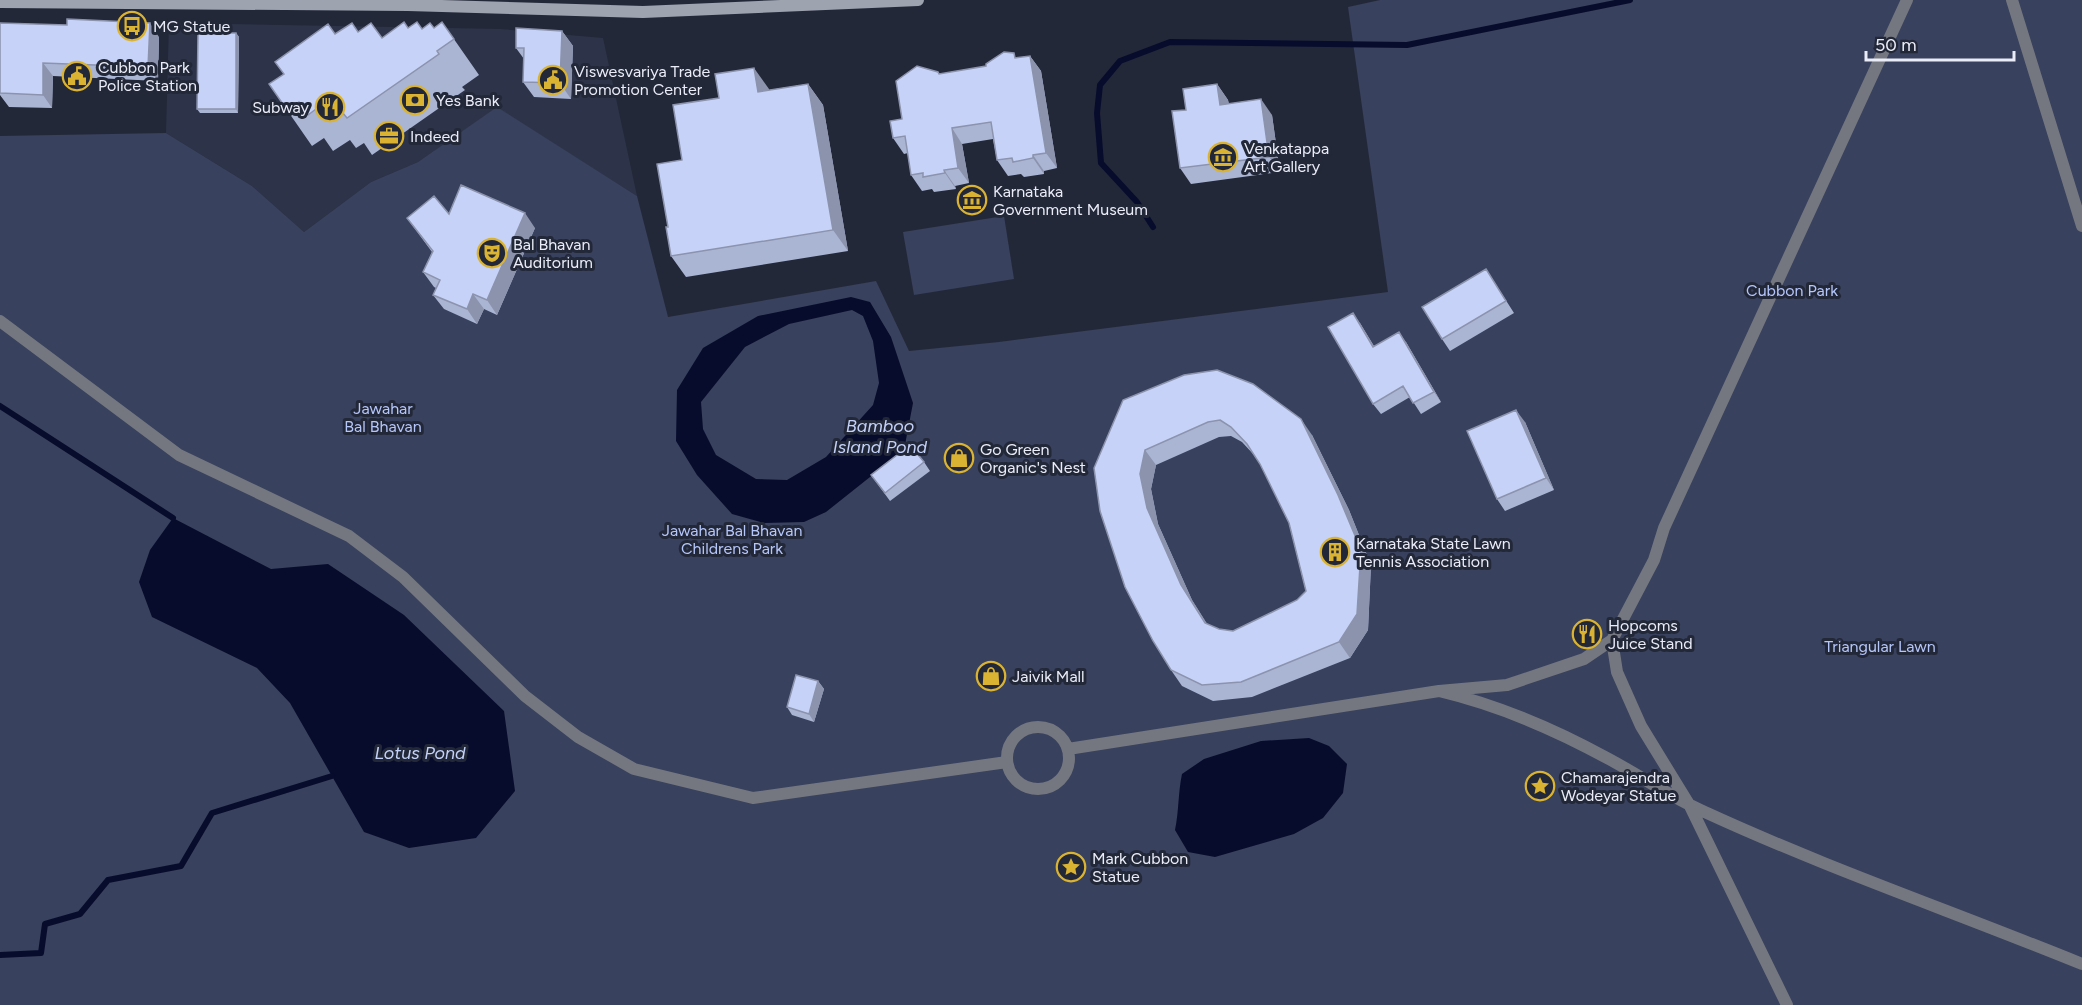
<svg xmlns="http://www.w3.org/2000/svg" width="2082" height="1005" font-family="Figtree,sans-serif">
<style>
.built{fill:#2d3449}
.green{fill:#38415d}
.water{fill:#070c2d;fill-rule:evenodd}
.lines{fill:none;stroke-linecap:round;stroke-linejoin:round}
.stream{stroke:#070c2d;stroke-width:6}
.street{stroke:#74777f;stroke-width:12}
.secondary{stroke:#9ea3b0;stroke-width:12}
.wall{fill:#aab5d4;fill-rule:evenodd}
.shaded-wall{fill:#8b93ad}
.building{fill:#c6d2f7;stroke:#8b93ad;stroke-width:1.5;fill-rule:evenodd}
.labels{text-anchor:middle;stroke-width:6;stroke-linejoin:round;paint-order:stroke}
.poi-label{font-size:16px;fill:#eaedf8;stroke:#232838;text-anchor:start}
.park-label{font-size:16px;fill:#b5c6fb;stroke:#232838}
.water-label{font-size:18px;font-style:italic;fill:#c4d2fa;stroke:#232838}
</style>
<rect width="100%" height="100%" fill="#232838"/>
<!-- built -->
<path class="built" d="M169,23l331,6 103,9 34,158 -140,-88 -79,54 -47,20 -67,50 -52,-46 -86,-53z"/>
<!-- green -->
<path class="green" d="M1380,0h702v1005h-2082v-869l166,-3 86,53 52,46 67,-50 47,-20 79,-55 140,89 31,121 208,-36 33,70 90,-9 389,-50 -40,-285z
M1004,216l10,63 -100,16 -11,-63z"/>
<!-- water -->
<path class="water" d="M851,297l19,5 21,35 22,66 -9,47 -78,62 -22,10 -40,1 -32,-9 -35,-39 -21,-34 1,-51 26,-42 55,-32zM852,310l11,6 10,25 6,42 -6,22 -47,52 -39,23 -31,-1 -40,-24 -13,-26 -2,-27 44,-55 44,-23z
M173,518l98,51 57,-5 76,51 100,96 11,80 -39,47 -67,10 -45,-16 -74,-129 -33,-35 -105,-51 -13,-35 11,-32z
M1309,738l20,8 18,18 -4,29 -20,25 -29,16 -79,23 -27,-5 -13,-22c4,-19 3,-37 7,-56l22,-15 57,-18z"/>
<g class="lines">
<!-- stream -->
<path class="stream" d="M1153,227l-16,-25 -36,-39 -4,-50 3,-28 20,-24 50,-19 237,3 223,-45
M0,406l173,112
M0,955l41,-2 4,-29 35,-10 28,-34 73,-14 31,-53 120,-37"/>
<!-- street -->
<path class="street" d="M2012,0l70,226
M0,321l179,134 170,81 54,41 122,119 53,41 56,32 119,29 254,-36
M1439,691c59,14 115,38 168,67 34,18 65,40 100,55 122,56 250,100 375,151
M1007 758a31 31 0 1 1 62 0a31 31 0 1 1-62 0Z
M1068,749l371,-58 68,-6 77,-26 28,-19
M1787,1005l-97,-199 -49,-80 -24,-54 -5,-32 42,-80 10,-32 243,-528"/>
<!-- secondary -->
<path class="secondary" d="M0,2l408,3 235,7 275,-12"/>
</g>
<!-- wall -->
<path class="wall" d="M442,22l37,53 -17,12 3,3 -93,65 -8,-12 -8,5 -6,-8 -17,11 -9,-13 -12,8 -43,-62 15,-10 51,-40 23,-2 24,6 26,-10h26z
M0,23l159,14 -1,44 -105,-5 -1,32 -43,-1 -9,-12z
M562,31l11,15 -2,53 -37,-2 -11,-15 1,-23 -8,-11z
M236,33l3,4 -1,76h-38l-3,-4z
M1030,56l11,15 16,97 -13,3v3l-20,3 -3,-3 -13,2 -11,-16 -4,-21 -31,5 7,39 -14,3 1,3 -22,3 -2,-3 -10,2 -11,-16 -3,-22 -4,1 -11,-16 9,-19 36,-47 2,2 46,-8 31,-8z
M808,84l15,21 25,146 -162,26 -15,-21 -3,-29 101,-137z
M1217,84l11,16 1,4 43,11 8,57 -89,12 -11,-16 6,-58z
M449,214l86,14 -38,87 -13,-6 -7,15 -33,-15 -11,-14 3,-7 -2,-1 -11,-15 9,-20 -25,-34z
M1486,269l28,44 -64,38 -8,-12z
M1360,323l14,23 32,-4 35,60 -20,12 -11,-17 -29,17 -8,-10z
M1123,400l189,35 37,75 22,55 -3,65 -18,28 -98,39 -39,4 -31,-15 -11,-16zM1231,436l11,6 13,14 5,8 29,59 17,68 -9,9 -64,31 -14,-2 -12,-5 -15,-24 -34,-76 -7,-35 5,-24 63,-28z
M1525,422l29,68 -49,21 -8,-12z
M924,462l6,9 -40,30 -19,-26z
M818,681l6,8 -10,33 -22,-7 -5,-8z"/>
<!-- shaded-wall -->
<path class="shaded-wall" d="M150,23l9,14 -1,44 -10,-14z
M562,31l11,15 -2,53 -11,-16z
M236,33l3,4 -1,76 -2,-4z
M1030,56l11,15 16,97 -11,-15z
M43,63l10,13 -1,32 -9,-13z
M754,68l15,21 4,24 -15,-21z
M808,84l15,21 25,146 -15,-21z
M1217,84l11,16 3,20 -11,-15z
M1261,99l11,16 8,57 -11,-15z
M952,128l10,16 7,39 -11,-15z
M1033,155l11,16v3l-11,-16z
M944,170l11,16 1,3 -11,-16z
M525,213l10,15 -38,87 -10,-15z
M473,294l11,15 -7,15 -10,-15z
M1353,313l7,10 20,34 -7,-10z
M1399,332l7,10 35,60 -7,-10z
M1516,410l9,12 29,68 -8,-12z
M1301,419l11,16 37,75 22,55 -3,65 -18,28 -11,-16z
M1145,450l11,15 -5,24 7,35 34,76 24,38 -35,-53 -34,-77 -7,-34z
M818,681l6,8 -10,33 -5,-8z"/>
<!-- building -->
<path class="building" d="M67,19l83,4 -2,44 -105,-4v32l-43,-2v-70l67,2z
M404,22l4,6 9,-6 5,7 8,-6 4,5 8,-6 12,17 -17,12 2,3 -92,64 -9,-11 -7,5 -7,-9 -16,12 -9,-13 -12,8 -18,-26 15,-10 -9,-12 53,-38 7,10 17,-11 6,9 13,-9 11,15z
M516,28l46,3 -2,52 -37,-1 1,-34h-8z
M198,33h38v76h-39z
M1004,52l10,1 1,5 15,-2 16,97 -13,2v3l-20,4 -1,-4 -15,2 -6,-38 -39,6 6,40 -14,2 1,3 -22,4v-4l-12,2 -6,-39 -12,2 -3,-17 12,-2 -6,-38 21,-15 21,6 1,2 47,-8v-2z
M754,68l4,24 50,-8 25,146 -162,26 -5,-29h2l-11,-63 25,-4 -9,-55 46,-7 -4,-24z
M1217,84l3,21 41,-6 8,58 -89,11 -8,-57 14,-1 -3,-21z
M461,185l64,28 -38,87 -14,-6 -6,15 -34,-14 7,-15 -17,-8 10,-21 -26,-33 27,-22 15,18z
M1486,269l20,32 -64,38 -20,-32z
M1353,313l20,34 26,-15 35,60 -21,11 -10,-17 -30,18 -45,-77z
M1217,370l36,14 48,35 37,76 23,55 -4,64 -18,28 -98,40 -39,3 -31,-15 -18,-29 -28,-54 -25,-76 -6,-43 29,-68 61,-25zM1220,420l11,7 16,17 13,20 29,59 17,68 -9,9 -64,31 -14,-2 -14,-6 -24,-38 -34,-77 -7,-34 5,-24 63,-28z
M1516,410l30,68 -49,21 -30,-68z
M910,445l14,17 -39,31 -14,-18z
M796,675l22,6 -9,33 -22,-7z"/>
<!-- icons -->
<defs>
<g id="bus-ring" transform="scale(1.5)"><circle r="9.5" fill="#232838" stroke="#dab333" stroke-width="1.5"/><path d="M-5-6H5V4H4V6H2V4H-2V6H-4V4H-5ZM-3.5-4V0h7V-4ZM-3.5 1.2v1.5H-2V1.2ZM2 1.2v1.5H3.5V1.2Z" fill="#dab333"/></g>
<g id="civic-ring" transform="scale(1.5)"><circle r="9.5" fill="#232838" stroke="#dab333" stroke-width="1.5"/><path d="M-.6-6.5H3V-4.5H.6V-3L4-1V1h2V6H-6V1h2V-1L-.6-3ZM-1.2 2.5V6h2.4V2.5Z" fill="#dab333"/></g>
<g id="bank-ring" transform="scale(1.5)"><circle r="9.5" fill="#232838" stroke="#dab333" stroke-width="1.5"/><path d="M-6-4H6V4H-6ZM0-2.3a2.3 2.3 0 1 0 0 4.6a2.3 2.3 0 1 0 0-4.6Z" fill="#dab333"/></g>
<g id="restaurant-ring" transform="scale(1.5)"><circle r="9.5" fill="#232838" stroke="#dab333" stroke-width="1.5"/><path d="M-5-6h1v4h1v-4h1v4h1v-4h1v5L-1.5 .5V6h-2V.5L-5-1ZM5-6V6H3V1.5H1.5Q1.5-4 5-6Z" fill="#dab333"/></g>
<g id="office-ring" transform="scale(1.5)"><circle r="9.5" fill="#232838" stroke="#dab333" stroke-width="1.5"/><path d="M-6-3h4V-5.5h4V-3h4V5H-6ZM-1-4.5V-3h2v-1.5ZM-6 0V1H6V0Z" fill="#dab333"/></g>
<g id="museum-ring" transform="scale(1.5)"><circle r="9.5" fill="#232838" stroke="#dab333" stroke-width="1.5"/><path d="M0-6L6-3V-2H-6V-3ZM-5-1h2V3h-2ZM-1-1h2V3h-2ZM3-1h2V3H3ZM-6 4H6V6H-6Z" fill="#dab333"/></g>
<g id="theatre-ring" transform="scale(1.5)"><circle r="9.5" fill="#232838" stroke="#dab333" stroke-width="1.5"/><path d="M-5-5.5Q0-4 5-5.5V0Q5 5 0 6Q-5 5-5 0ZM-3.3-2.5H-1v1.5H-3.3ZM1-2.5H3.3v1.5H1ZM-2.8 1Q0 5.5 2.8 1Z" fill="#dab333"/></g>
<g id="shop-ring" transform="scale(1.5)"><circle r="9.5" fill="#232838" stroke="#dab333" stroke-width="1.5"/><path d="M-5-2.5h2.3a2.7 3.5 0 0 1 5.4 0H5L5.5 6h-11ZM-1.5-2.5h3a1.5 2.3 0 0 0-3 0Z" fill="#dab333"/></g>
<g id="building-ring" transform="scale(1.5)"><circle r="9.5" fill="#232838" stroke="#dab333" stroke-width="1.5"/><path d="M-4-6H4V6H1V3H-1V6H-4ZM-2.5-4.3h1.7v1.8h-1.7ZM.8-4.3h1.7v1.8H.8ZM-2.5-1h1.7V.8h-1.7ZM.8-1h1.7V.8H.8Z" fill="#dab333"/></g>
<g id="sight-ring" transform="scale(1.5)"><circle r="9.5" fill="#232838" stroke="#dab333" stroke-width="1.5"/><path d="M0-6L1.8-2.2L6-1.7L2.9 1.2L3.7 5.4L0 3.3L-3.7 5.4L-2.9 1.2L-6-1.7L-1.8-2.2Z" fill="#dab333"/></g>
</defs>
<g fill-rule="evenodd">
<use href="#bus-ring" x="132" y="26"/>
<use href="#civic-ring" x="77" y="76"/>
<use href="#civic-ring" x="553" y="80"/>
<use href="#bank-ring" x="415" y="100"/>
<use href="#restaurant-ring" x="330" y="107"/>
<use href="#office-ring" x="389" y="136"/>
<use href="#museum-ring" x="1223" y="157"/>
<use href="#museum-ring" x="972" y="200"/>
<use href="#theatre-ring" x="492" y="253"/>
<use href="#shop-ring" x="959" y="458"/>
<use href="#building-ring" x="1335" y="552"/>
<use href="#restaurant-ring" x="1587" y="634"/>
<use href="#shop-ring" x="991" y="676"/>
<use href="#sight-ring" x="1540" y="786"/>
<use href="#sight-ring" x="1071" y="867"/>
</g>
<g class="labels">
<!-- poi labels -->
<g class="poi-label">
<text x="153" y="32">MG Statue</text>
<text x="98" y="73">Cubbon Park<tspan x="98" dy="18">Police Station</tspan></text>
<text x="574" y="77">Viswesvariya Trade<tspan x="574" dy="18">Promotion Center</tspan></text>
<text x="436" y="106">Yes Bank</text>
<text x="309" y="113" text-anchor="end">Subway</text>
<text x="410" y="142">Indeed</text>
<text x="1244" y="154">Venkatappa<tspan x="1244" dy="18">Art Gallery</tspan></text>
<text x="993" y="197">Karnataka<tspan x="993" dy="18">Government Museum</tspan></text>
<text x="513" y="250">Bal Bhavan<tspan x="513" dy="18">Auditorium</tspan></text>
<text x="980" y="455">Go Green<tspan x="980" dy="18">Organic's Nest</tspan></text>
<text x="1356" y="549">Karnataka State Lawn<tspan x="1356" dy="18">Tennis Association</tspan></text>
<text x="1608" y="631">Hopcoms<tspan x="1608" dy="18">Juice Stand</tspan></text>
<text x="1012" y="682">Jaivik Mall</text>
<text x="1561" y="783">Chamarajendra<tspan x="1561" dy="18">Wodeyar Statue</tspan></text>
<text x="1092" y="864">Mark Cubbon<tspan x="1092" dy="18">Statue</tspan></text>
</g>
<!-- park labels -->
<g class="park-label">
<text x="1792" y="296">Cubbon Park</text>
<text x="383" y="414">Jawahar<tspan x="383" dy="18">Bal Bhavan</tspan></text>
<text x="732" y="536">Jawahar Bal Bhavan<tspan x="732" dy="18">Childrens Park</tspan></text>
<text x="1880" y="652">Triangular Lawn</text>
</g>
<!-- water labels -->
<g class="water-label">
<text x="880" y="432">Bamboo<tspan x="880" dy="21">Island Pond</tspan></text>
<text x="420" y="759">Lotus Pond</text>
</g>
</g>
<!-- scale -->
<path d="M1866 51v9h148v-9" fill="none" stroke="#eaedf8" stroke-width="3"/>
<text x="1875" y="51" font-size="18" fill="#eaedf8" stroke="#232838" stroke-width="4.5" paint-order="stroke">50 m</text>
</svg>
